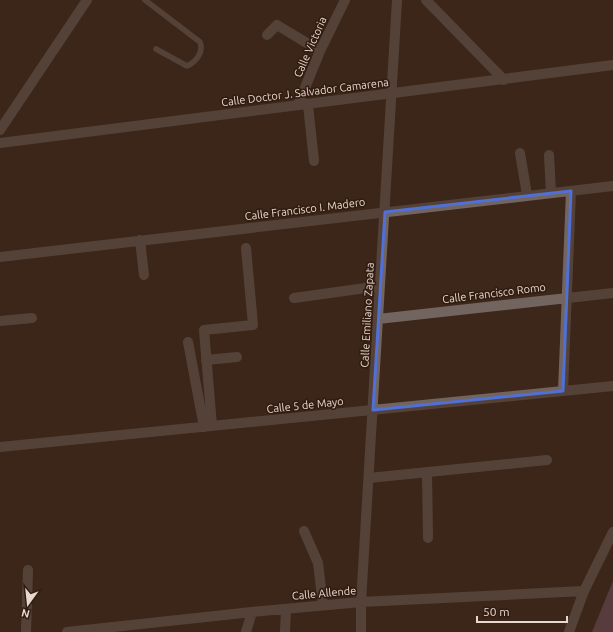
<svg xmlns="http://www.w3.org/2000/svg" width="613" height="632" font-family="Ubuntu,sans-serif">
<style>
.building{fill:#7b5567}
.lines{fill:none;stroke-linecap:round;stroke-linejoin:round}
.service{stroke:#726560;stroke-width:5.5}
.minor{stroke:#726560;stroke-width:10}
.marked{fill:none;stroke:#5070d6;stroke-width:3;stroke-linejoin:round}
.labels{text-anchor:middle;stroke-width:3.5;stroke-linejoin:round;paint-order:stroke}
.street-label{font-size:11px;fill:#e7d8d0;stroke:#321d10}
</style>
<rect width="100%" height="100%" fill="#3d271a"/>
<!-- building -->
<path class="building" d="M613,581v51h-21z"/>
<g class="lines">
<!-- service -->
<path class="service" d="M145,0l55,42c4,10 -4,20 -13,24l-31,-17"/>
<!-- minor -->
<path class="minor" d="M426,0l78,80
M267,35l10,-10 43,26
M298,105l22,-54 25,-51
M308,105l6,56
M0,130l87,-130
M0,143l613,-78
M520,153l7,42
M549,155l2,37
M140,240l4,35
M0,257l613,-71
M294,298l86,-12
M378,319l235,-26
M0,321l32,-3
M188,342l16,85
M206,360l31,-3
M563,391l8,-200
M212,426l-8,-96 49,-5 -7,-77
M0,447l613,-61
M427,473l1,65
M369,478l178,-18
M304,531l14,32 5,42
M26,632l2,-62
M67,632l185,-20 109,-10 223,-11
M246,632l6,-20
M285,632l1,-23
M361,632v-30l36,-602
M569,632l15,-41 29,-59"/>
</g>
<!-- marked area -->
<path d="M0 0H613V632H0ZM571,191l-8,200 -190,19 12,-198z" fill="#3d271a" fill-opacity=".55" fill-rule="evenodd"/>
<path class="marked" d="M571,191l-8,200 -190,19 12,-198z"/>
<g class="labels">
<!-- street labels -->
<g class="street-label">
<text transform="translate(310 47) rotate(-66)" y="4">Calle Victoria</text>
<text transform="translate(305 92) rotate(-7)" y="4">Calle Doctor J. Salvador Camarena</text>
<text transform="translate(305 209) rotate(-7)" y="4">Calle Francisco I. Madero</text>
<text transform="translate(494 293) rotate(-7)" y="4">Calle Francisco Romo</text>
<text transform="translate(367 315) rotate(-87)" y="4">Calle Emiliano Zapata</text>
<text transform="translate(305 405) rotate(-6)" y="4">Calle 5 de Mayo</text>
<text transform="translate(324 593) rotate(-5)" y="4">Calle Allende</text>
</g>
</g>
<!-- north arrow -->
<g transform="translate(28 604) rotate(195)" stroke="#321d10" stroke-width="3" paint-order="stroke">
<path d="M0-3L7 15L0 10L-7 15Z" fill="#e7d8d0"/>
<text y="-6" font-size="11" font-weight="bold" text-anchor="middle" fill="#e7d8d0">N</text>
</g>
<!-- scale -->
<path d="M477 616v6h90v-6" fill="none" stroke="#e7d8d0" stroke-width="2"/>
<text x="483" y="616" font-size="12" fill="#e7d8d0" stroke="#321d10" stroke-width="3" paint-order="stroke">50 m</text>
</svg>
